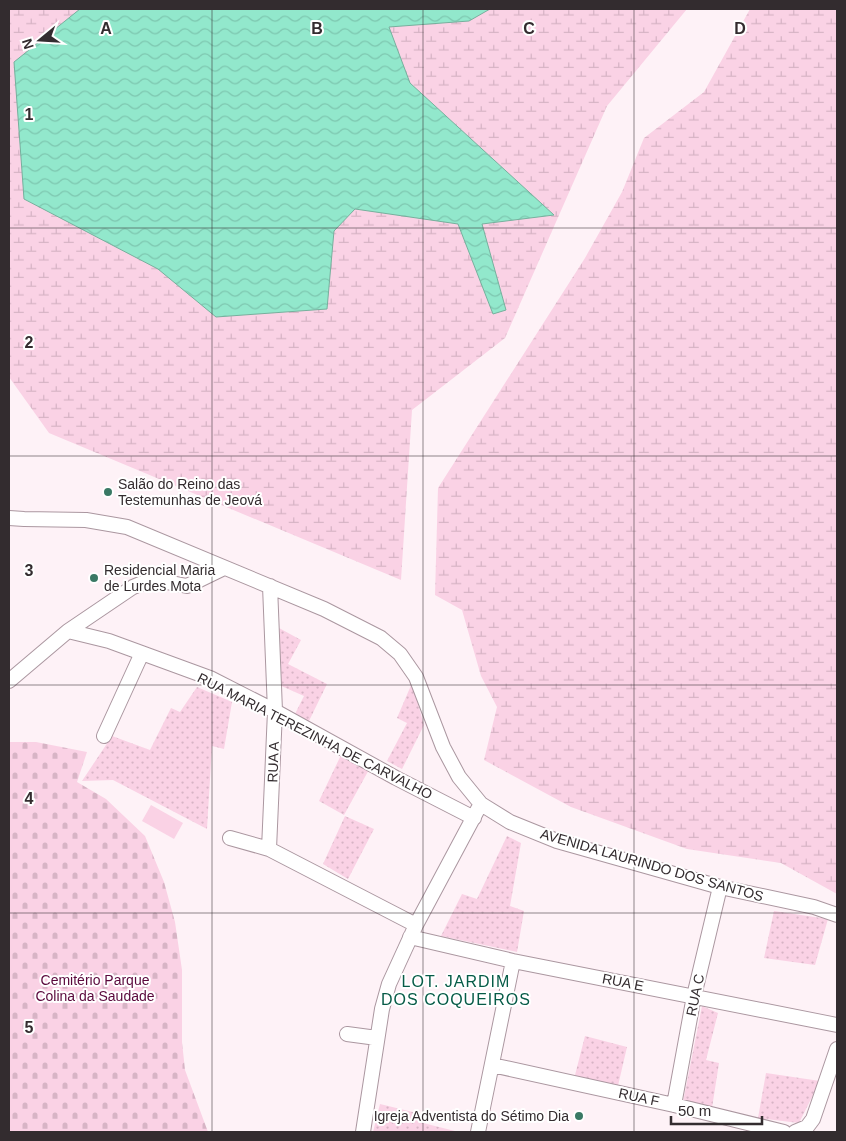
<svg xmlns="http://www.w3.org/2000/svg" width="846" height="1141" font-family="Arial,sans-serif">
<style>
.grass{fill:url(#grass-dots)}
.wetland{fill:url(#wetland-marsh)}
.cemetery{fill:url(#cemetery-stones)}
.green{fill:#fad2e5}
.water{fill:url(#water-waves);stroke:#76b09d}
.lines{fill:none;stroke-linecap:round;stroke-linejoin:round}
.street-casing{stroke:#ab97a0;stroke-width:16}
.street{stroke:#fff;stroke-width:14}
.grid{fill:none;stroke:#332c2f;stroke-width:1;stroke-opacity:0.55}
.poi-dot{fill:#3a7965;stroke:#fff;stroke-width:2}
.labels{text-anchor:middle;stroke-width:4;stroke-linejoin:round;paint-order:stroke}
.poi-label{font-size:14px;fill:#332c2f;stroke:#fff;text-anchor:start}
.street-label{font-size:14px;fill:#332c2f;stroke:#fff}
.park-label{font-size:14px;fill:#5a083c;stroke:#fff}
.quarter-label{font-size:16px;letter-spacing:1px;fill:#065b47;stroke:#fff}
.grid-label{font-size:16px;text-anchor:middle;font-weight:bold;fill:#332c2f;stroke:#fff;stroke-width:4;stroke-linejoin:round;paint-order:stroke}
</style>
<defs>
<pattern id="grass-dots" width="8" height="8" patternUnits="userSpaceOnUse" patternTransform="scale(1.25)"><rect width="8" height="8" fill="#fad2e5"/><path d="M2 2h.1M6 6h.1" fill="none" stroke="#d7b4c5" stroke-width="1.8" stroke-linecap="round"/></pattern>
<pattern id="wetland-marsh" width="20" height="14" patternUnits="userSpaceOnUse" patternTransform="scale(1.25)"><rect width="20" height="14" fill="#fad2e5"/><path d="M1 5h8M5 5V1M11 12h8M15 12V8" fill="none" stroke="#d7b4c5"/></pattern>
<pattern id="cemetery-stones" width="16" height="16" patternUnits="userSpaceOnUse" patternTransform="scale(1.25)"><rect width="16" height="16" fill="#fad2e5"/><path d="M2 7V4a2 2 0 0 1 4 0v3zM10 15v-3a2 2 0 0 1 4 0v3z" fill="#d7b4c5"/></pattern>
<pattern id="water-waves" width="16" height="10" patternUnits="userSpaceOnUse" patternTransform="scale(1.25)"><rect width="16" height="10" fill="#92e8cc"/><path d="M0 5q4-4 8 0t8 0" fill="none" stroke="#7ec7b0"/></pattern>
</defs>
<rect width="100%" height="100%" fill="#fef2f7"/>
<!-- grass -->
<path class="grass" d="M279,628l22,12 -13,24 39,20 -19,39 -13,-9 9,-18 -25,-11z
M412,683l12,42 -22,44 -15,-8 20,-38 -10,-5z
M197,687l35,15 -8,47 -12,-3 -5,83 -94,-49 -31,1 30,-45 38,14 21,-42 9,4z
M342,753l29,13 -27,49 -25,-14z
M345,816l29,13 -26,50 -25,-15z
M507,836l14,7 -11,63 14,5 -7,41 -76,-16 21,-42 15,5z
M774,911l54,8 -13,46 -51,-7z
M702,1006l16,7 -12,47 13,3 -7,45 -29,-6z
M585,1036l42,11 -10,43 -43,-11z
M766,1073l54,8 -21,42 -41,-5z
M380,1104l45,11 -6,7 40,10h-86z"/>
<!-- wetland -->
<path class="wetland" d="M9,9h678l-80,97 -102,232 -93,72 -11,170 -352,-147 -40,-56z
M750,9h87v885l-56,-31 -94,-14 -116,-42 -87,-47 13,-53 -16,-31 -19,-66 -27,-15 3,-107 147,-230 37,-66 22,-54 60,-46z"/>
<!-- cemetery -->
<path class="cemetery" d="M9,742h27l51,10 -10,30 29,17 39,37 19,46 11,40 7,48v72l3,28 23,62h-199z"/>
<!-- green -->
<path class="green" d="M151,805l32,18 -9,16 -32,-18z"/>
<!-- water -->
<path class="water" d="M80,9h410l-21,12 -80,6 21,56 144,132 -72,9 24,86 -13,4 -35,-90 -103,-15 -21,22 -7,78 -111,8 -58,-48 -134,-70 -10,-137z"/>
<g class="lines">
<!-- street casing -->
<g class="street-casing">
<path id="street" d="M9,518l15,1 62,1 41,7 197,82 57,29 19,16 16,23 27,70 16,30 22,27 29,18 47,19 163,46 94,20 23,8
M68,631l41,10 101,37 65,33 121,67 78,40
M9,681l59,-50 65,-44 12,-5 16,-1 26,5 37,-18
M104,736l38,-83
M230,838l39,11 147,76
M269,849l6,-138 -5,-125
M410,937l103,24 324,64
M347,1034l30,4
M492,1065l182,40 110,27
M674,1105l20,-109 26,-109
M363,1132l19,-123 7,-25 27,-59 62,-116
M478,1132l35,-171
M795,1132l12,-5 6,-8 24,-70"/>
</g>
<!-- street -->
<use href="#street" class="street"/>
</g>
<!-- grid -->
<path class="grid" d="M212,9v1123M423,9v1123M634,9v1123M9,228h828M9,456h828M9,685h828M9,913h828"/>
<!-- markers -->
<g class="poi-dot">
<circle cx="108" cy="492" r="5"/>
<circle cx="94" cy="578" r="5"/>
<circle cx="579" cy="1116" r="5"/>
</g>
<g class="labels">
<!-- poi labels -->
<g class="poi-label">
<text x="118" y="489">Salão do Reino das<tspan x="118" dy="16">Testemunhas de Jeová</tspan></text>
<text x="104" y="575">Residencial Maria<tspan x="104" dy="16">de Lurdes Mota</tspan></text>
<text x="569" y="1121" text-anchor="end">Igreja Adventista do Sétimo Dia</text>
</g>
<!-- street labels -->
<g class="street-label">
<text transform="translate(315 736) rotate(27)" y="5">RUA MARIA TEREZINHA DE CARVALHO</text>
<text transform="translate(273 762) rotate(-88)" y="5">RUA A</text>
<text transform="translate(652 865) rotate(16)" y="5">AVENIDA LAURINDO DOS SANTOS</text>
<text transform="translate(623 982) rotate(11)" y="5">RUA E</text>
<text transform="translate(695 995) rotate(-78)" y="5">RUA C</text>
<text transform="translate(639 1097) rotate(12)" y="5">RUA F</text>
</g>
<!-- park labels -->
<g class="park-label">
<text x="95" y="985">Cemitério Parque<tspan x="95" dy="16">Colina da Saudade</tspan></text>
</g>
<!-- quarter labels -->
<g class="quarter-label">
<text x="456" y="987">LOT. JARDIM<tspan x="456" dy="18">DOS COQUEIROS</tspan></text>
</g>
</g>
<g class="grid-label">
<text x="106" y="34">A</text>
<text x="317" y="34">B</text>
<text x="529" y="34">C</text>
<text x="740" y="34">D</text>
<text x="29" y="120">1</text>
<text x="29" y="348">2</text>
<text x="29" y="576">3</text>
<text x="29" y="804">4</text>
<text x="29" y="1033">5</text>
</g>
<!-- border -->
<rect width="846" height="1141" fill="none" stroke="#332c2f" stroke-width="20"/>
<!-- north arrow -->
<g transform="translate(40 40) rotate(252)" stroke="#ffffff" stroke-width="4" paint-order="stroke">
<path d="M0-4L9 19L0 12L-9 19Z" fill="#332c2f"/>
<text y="-8" font-size="14" font-weight="bold" text-anchor="middle" fill="#332c2f">N</text>
</g>
<!-- scale -->
<path d="M671 1116v8h91v-8" fill="none" stroke="#332c2f" stroke-width="2.5"/>
<text x="678" y="1116" font-size="15" fill="#332c2f" stroke="#ffffff" stroke-width="4" paint-order="stroke">50 m</text>
</svg>
